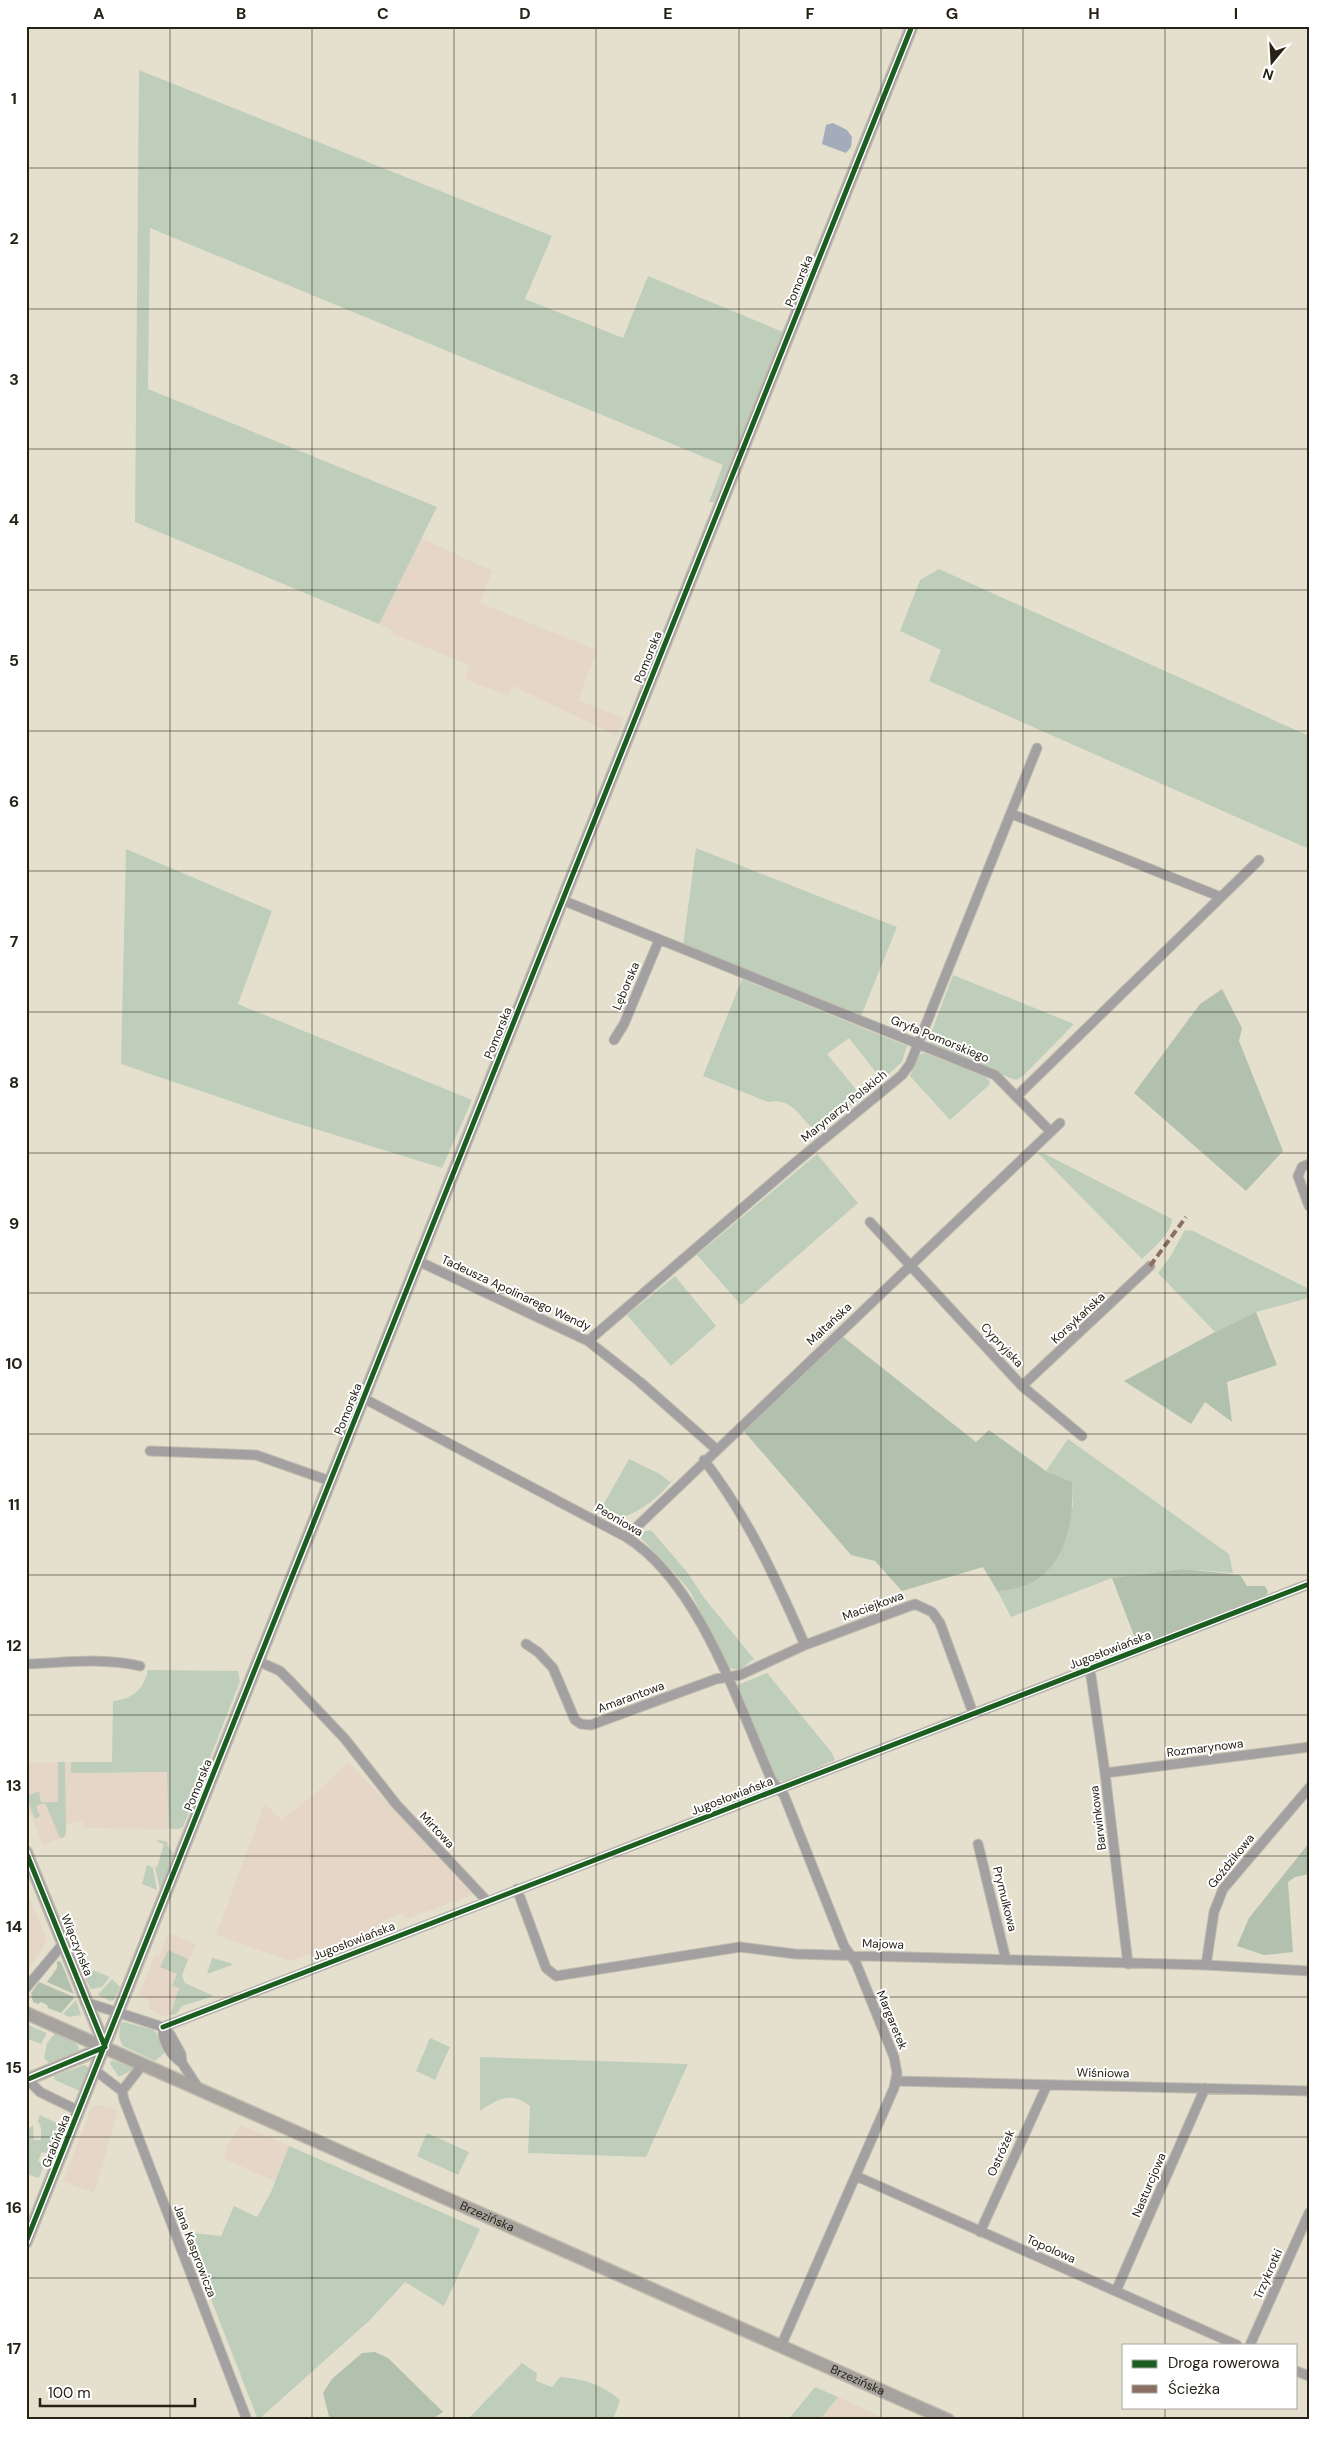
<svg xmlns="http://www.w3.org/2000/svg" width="1335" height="2446" font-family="'DM Sans',sans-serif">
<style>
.commercial{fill:#e5d6c8}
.green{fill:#bfcebb}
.forest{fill:#b2c1ae}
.water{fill:#a2acba}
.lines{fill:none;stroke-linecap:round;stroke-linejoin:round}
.street-casing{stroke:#c0bcae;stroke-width:11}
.secondary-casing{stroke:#c0bcae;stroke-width:14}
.primary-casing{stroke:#c0bcae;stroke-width:15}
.street{stroke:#a3a0a2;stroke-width:9}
.secondary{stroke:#a39f9d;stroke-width:11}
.primary{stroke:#a6a39e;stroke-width:12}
.quiet{stroke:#8d6e63;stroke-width:4;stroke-dasharray:8 4;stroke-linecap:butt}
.cycleway-casing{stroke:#fff;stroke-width:8}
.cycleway{stroke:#1b5e20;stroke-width:5}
.grid{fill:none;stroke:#262216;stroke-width:1;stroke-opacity:0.55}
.labels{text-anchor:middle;stroke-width:4;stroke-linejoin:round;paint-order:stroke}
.street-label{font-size:12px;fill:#262216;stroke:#fff}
.neatline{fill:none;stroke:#262216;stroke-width:2}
.grid-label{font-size:16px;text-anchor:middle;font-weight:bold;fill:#262216}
</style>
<rect width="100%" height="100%" fill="#e4e0cd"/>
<!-- commercial -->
<path class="commercial" d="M421,538l71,33 -12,32 117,47 -19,50 46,18 -7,18 -104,-50 -5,10 -43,-17 4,-14 -78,-32 1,-3 -13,-6z
M26,1762h45v11l97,-1 1,57 -86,-1v-7l-18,3 -1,13 -21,8 -17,-41z
M349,1762l124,133 -67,24 -3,-6 -21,8 2,7 -93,33 -75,-26 49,-132 16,17 37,-29z
M26,1890l21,51 -21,32z
M168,1933l28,11 -15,32 -5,38 -12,2 -15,-7 1,-9 -11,-5 16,-40 4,1z
M98,2105l20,5 -24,83 -31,-12 29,-75z
M241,2125l48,21 -13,36 -51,-23 2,-14z
M838,2397l50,23h-67z"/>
<!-- green -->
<path class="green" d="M139,70l413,166 -27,63 98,39 25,-62 135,56 -69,170h-5l14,-37 -573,-237 -2,161 289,118 -58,117 -244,-102z
M939,569l370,167v113l-380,-168 12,-31 -41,-19 20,-51z
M696,848l201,79 -36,89 -178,-71z
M126,849l146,62 -34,93 234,96 -30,68 -159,-49 -162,-55z
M953,975l121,49 -50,51 -7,5 -7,-2 -79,-34 -1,-8z
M742,979l165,67 -5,16 -20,18 -33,-42 -22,16 35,43 -43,35c-17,-7 -23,-36 -51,-30l-65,-26z
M925,1053l59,23 6,5 -2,5 -38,34 -40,-44 9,-21z
M1038,1153l7,1 127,65c-1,15 -20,30 -30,40z
M817,1154l41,49 -117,102 -44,-50z
M1185,1230l8,1 116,58v9l-53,14 -41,20 -57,-59 12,-16z
M675,1276l41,50 -45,40 -44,-51z
M1068,1439l161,115 4,19 -51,-4 -70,9 -101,39 -13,-25 27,-6 48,-80 -1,-24 -26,-11z
M629,1459l31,15 10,8 4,-4c-14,19 -33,34 -56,41l-16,-8v-4z
M651,1530l36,42 18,27 49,60 -15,11 -10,-2 -38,-75 -12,-15 -39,-41 2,-5z
M148,1670l90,1 2,10 -57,146 -5,2h-9l-2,-57 -96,1v-11h41l1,-61c20,-2 31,-12 35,-31z
M767,1673l65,80 3,7 -49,21h-7l-4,-4 -38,-88 1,-4z
M58,1762h7l1,71 -2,4 -4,1 -15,-35 -9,3 4,10 -5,3 -9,-23 13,-5 2,11h17z
M158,1840l10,2 -1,3 6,7 -1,7 -12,31 -5,-23h2l7,-23 -7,-2z
M147,1865l6,3 4,22 -15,-6z
M168,1950l20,9 -6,17 3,7 29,13 -32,10 -6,8 -6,1 9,-27 -7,-2 5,-12 -17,-7z
M212,1958l19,5 1,2 -25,9z
M77,1964l33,13 -8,10 -11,2z
M112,1979l8,8 -6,13 -4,1 -12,-6z
M76,2000l5,15 -12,2 -6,-3z
M124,2022l30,8 13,21 -12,10 -32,-15c-5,-7 -4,-15 -2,-23z
M26,2024l21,9 -6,11 -15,-6z
M55,2033l20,9 4,6 -2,5 -26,12 -7,-7 3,-15z
M430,2038l20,9 -15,33 -19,-9z
M480,2057l208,7 -42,93 -118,-4 2,-47c-19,-15 -32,-7 -50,5z
M111,2060l21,7v3l-13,7 -9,-13z
M84,2065l6,3 -8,24 -27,-12 -1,-4z
M40,2115l21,10 -12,29 -7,-2 -4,9 6,4 -5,13 -13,-4v-43l7,-6 1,15h7v-12l-3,-7z
M427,2133l42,19 -11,23 -41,-19z
M289,2146l191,83 -36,77 -39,-24 -35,38 -112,100 -73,-188 36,4 13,-30 23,11 14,-25z
M522,2363l15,10 -1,8 16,6 8,-10c21,1 44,8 60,23l-7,20h-146z
M815,2387l23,10 -18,23h-32z"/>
<!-- forest -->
<path class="forest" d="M1222,989l20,39 -3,13 44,110 -37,40 -112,-98 66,-89z
M1256,1312l21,53 -50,17 5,40 -27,-20 -14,22 -67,-43 91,-49z
M842,1336l134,106 13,-12 57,41 26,11c2,39 -6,88 -48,104 -8,3 -18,4 -26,6l-15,-25 -81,24 -27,-30 -24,-6 -109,-126z
M1182,1569l58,6 7,11h18l3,6 -3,4 -127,50 -26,-68z
M1309,1843v31l-14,3 -7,5 5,70 -29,3 -27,-9 12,-28z
M57,1961l4,1 13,32 -27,-12 10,-14z
M39,1982l35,15v1l-13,15 -13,-5 -1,-3 -6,-3 -3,2 -5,-2 -2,-9z
M375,2352l13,6 55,54 -12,8h-101l-7,-27 9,-14 30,-26z"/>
<!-- water -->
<path class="water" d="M833,123l14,7 5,7 -1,10 -5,6 -24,-9 4,-19z"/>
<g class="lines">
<!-- street casing -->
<g class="street-casing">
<path id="street" d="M1012,814l209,83
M562,900l433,175 55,56
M614,1040l10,-16 35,-84
M1017,1096l242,-236
M1309,1164l-7,3 -4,9 11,30
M870,1222l152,164 60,50
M418,1261l170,80 52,41 76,67
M588,1341l208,-179 106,-87 8,-11 8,-20 119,-296
M1022,1386l128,-120
M363,1398l263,139c73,45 112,167 146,244l12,14 60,151 12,17 38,94 3,16 -3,15 -113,258
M150,1451l106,4 74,26
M704,1460c44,57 72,119 101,185
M626,1537l434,-414
M526,1644l12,8 15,16 22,52 6,4 10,1 125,-46 24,-4 65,-30 110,-41 17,8 8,11 33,90
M258,1661l22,10 12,12 53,56 51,65 91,97
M26,1664c38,-1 77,-7 114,2
M1090,1669l15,104 23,191
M1105,1773l204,-26
M978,1844l28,116
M517,1889l29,79 10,8 184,-29 55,7 411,11 103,6
M1206,1965l8,-53 9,-23 86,-101
M26,1988l36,-43
M85,2002l78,25 7,7 11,20 1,9 17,26
M163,2027l1146,-443
M163,2027c-1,14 7,28 19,36
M96,2071l26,20
M28,2080l12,12 39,19
M896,2081l413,10
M122,2091l2,9 123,320
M122,2091l21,-27
M856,2176l381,169
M980,2232l67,-147
M1116,2291l89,-203
M1250,2345l59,-132
M1296,2371l13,5"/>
</g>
<!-- secondary casing -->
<g class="secondary-casing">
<path id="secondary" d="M26,1852l79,195
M26,2080l79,-33
M26,2242l886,-2216"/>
</g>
<!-- primary casing -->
<g class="primary-casing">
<g id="primary">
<path id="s1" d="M26,2013l922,407"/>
</g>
</g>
<!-- street -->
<use href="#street" class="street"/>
<!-- secondary -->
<use href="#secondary" class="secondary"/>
<!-- primary -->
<use href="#primary" class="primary"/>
<!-- quiet -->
<path class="quiet" d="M1150,1266l36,-49"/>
<!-- cycleway casing -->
<g class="cycleway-casing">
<path id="cycleway" d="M26,1852l79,195
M163,2027l1146,-443
M26,2080l79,-33
M26,2242l886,-2216"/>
</g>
<!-- cycleway -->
<use href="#cycleway" class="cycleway"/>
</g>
<!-- grid -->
<path class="grid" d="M170,26v2394M312,26v2394M454,26v2394M596,26v2394M739,26v2394M881,26v2394M1023,26v2394M1165,26v2319M26,168h1283M26,309h1283M26,449h1283M26,590h1283M26,731h1283M26,871h1283M26,1012h1283M26,1153h1283M26,1293h1283M26,1434h1283M26,1575h1283M26,1715h1283M26,1856h1283M26,1997h1283M26,2137h1283M26,2278h1283M1165,2407v13"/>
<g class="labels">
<!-- street labels -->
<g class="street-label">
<text transform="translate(799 281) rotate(-68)" y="4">Pomorska</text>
<text transform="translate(648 657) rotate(-68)" y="4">Pomorska</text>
<text transform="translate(626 986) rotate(-67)" y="4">Lęborska</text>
<text transform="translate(498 1033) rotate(-68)" y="4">Pomorska</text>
<text transform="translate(940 1039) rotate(22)" y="4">Gryfa Pomorskiego</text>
<text transform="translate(844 1106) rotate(-39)" y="4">Marynarzy Polskich</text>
<text transform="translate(516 1293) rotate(25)" y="4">Tadeusza Apolinarego Wendy</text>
<text transform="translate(1078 1318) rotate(-43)" y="4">Korsykańska</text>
<text transform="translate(829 1324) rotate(-43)" y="4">Maltańska</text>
<text transform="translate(1002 1345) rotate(47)" y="4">Cypryjska</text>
<text transform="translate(348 1409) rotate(-68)" y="4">Pomorska</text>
<text transform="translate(619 1520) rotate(30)" y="4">Peoniowa</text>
<text transform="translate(873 1606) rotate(-20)" y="4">Maciejkowa</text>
<text transform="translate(1110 1650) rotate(-21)" y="4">Jugosłowiańska</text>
<text transform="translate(631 1697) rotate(-20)" y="4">Amarantowa</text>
<text transform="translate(1205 1748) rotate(-7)" y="4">Rozmarynowa</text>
<text transform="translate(198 1785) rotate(-68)" y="4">Pomorska</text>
<text transform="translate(732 1796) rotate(-21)" y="4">Jugosłowiańska</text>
<text transform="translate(1098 1818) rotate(-97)" y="4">Barwinkowa</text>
<text transform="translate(437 1830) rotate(47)" y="4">Mirtowa</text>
<text transform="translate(1231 1861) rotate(-51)" y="4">Goździkowa</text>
<text transform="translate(1005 1899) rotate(76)" y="4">Prymulkowa</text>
<text transform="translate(354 1941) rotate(-21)" y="4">Jugosłowiańska</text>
<text transform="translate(883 1944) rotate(2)" y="4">Majowa</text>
<text transform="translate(77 1945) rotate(68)" y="4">Wiączyńska</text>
<text transform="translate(892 2020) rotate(68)" y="4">Margaretek</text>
<text transform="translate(1103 2073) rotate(1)" y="4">Wiśniowa</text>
<text transform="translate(56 2141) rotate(-68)" y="4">Grabińska</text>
<text transform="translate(1001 2153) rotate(-66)" y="4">Ostróżek</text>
<text transform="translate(1149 2185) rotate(-67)" y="4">Nasturcjowa</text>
<text dy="4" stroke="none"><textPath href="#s1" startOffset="504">Brzezińska</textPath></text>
<text transform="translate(1051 2249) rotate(24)" y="4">Topolowa</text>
<text transform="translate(195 2251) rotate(69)" y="4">Jana Kasprowicza</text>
<text transform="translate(1268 2274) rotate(-66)" y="4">Trzykrotki</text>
<text dy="4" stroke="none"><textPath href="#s1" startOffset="909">Brzezińska</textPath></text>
</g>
</g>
<!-- border -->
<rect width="1335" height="2446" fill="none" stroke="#ffffff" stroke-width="55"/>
<!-- legend -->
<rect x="1122" y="2344" width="175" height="65" fill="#ffffff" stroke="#a8a7a2"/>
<rect x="1132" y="2360" width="25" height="8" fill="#1b5e20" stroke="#a8a7a2"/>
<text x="1168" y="2368" font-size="15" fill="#262216">Droga rowerowa</text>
<rect x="1132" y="2385" width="25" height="8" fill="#8d6e63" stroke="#a8a7a2"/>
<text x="1168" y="2394" font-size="15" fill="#262216">Ścieżka</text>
<!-- north arrow -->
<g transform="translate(1272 62) rotate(198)" stroke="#ffffff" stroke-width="4" paint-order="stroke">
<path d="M0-4L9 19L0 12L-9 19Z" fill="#262216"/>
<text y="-8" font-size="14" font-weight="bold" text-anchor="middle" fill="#262216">N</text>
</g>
<!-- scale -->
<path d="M40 2398v8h155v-8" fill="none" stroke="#262216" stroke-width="2.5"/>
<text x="48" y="2398" font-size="15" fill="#262216" stroke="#ffffff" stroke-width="4" paint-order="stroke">100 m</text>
<rect x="28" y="28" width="1280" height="2390" class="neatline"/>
<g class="grid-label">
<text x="99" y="19">A</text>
<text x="241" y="19">B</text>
<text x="383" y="19">C</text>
<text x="525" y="19">D</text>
<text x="668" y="19">E</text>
<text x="810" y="19">F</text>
<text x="952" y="19">G</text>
<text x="1094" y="19">H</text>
<text x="1236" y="19">I</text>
<text x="14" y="104">1</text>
<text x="14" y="244">2</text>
<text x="14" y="385">3</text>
<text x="14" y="525">4</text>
<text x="14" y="666">5</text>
<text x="14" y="807">6</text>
<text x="14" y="947">7</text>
<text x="14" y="1088">8</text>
<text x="14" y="1229">9</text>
<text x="14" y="1369">10</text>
<text x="14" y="1510">11</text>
<text x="14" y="1651">12</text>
<text x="14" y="1791">13</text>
<text x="14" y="1932">14</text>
<text x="14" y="2073">15</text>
<text x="14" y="2213">16</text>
<text x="14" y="2354">17</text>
</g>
</svg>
